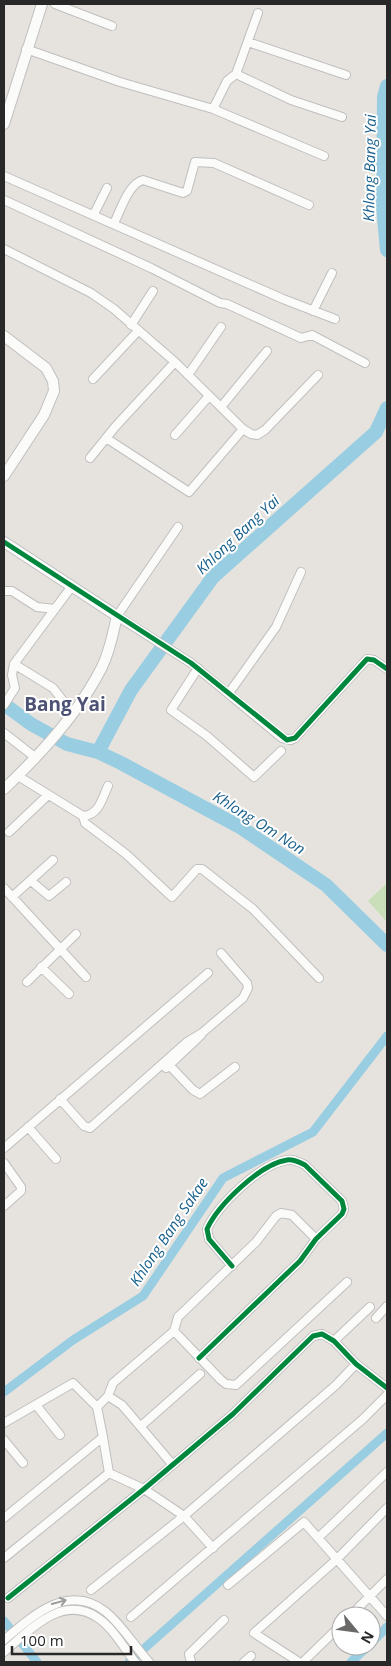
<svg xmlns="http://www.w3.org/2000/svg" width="391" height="1666" font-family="'Open Sans',sans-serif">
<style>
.green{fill:#c8dfb9}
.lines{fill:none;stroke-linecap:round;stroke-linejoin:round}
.canal{stroke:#98cde2;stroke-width:9}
.river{stroke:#98cde2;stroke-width:14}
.street-casing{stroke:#c0bfbf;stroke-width:10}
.secondary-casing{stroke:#c0bfbf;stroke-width:12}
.street{stroke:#fbfbfa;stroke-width:8}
.secondary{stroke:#fbfbfa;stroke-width:10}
.cycleway-casing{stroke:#fff;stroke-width:8}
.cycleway{stroke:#00873e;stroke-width:5}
.oneway{stroke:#9c9c9c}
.labels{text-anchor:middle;stroke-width:4;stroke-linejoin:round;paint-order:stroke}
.water-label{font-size:15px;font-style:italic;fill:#18608c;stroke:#fff}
.district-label{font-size:19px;font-weight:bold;fill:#4d5275;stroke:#fff}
</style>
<rect width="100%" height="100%" fill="#e6e3de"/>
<!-- green -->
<path class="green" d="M387,883v39l-19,-21z"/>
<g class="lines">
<!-- canal -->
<path class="canal" d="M4,1392l69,-52 70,-44 80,-118 90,-46 74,-96
M4,1621l33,41
M371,1643l16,-16
M129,1662l258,-229
M351,1662l17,-16"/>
<!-- river -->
<path class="river" d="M387,86l-3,11 -1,110 4,43
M4,704l27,20 36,20 31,8 23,11 119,64 86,58 61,60
M98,752l33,-62 82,-113 163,-145 11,-24"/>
<!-- street casing -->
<g class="street-casing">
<path id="street" d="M55,4l57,22
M248,42l98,33
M26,49l94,33 93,27 111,47
M236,74l55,26 51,17
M213,109l14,-28 9,-7 22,-61
M4,176l279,123 52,20
M4,200l147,68 69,35 7,1 74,34 11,-3 53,28
M94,214l13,-26
M114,223c7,-13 14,-39 29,-43l40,13 4,-2 8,-29 19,1 95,42
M4,249l87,44 23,16 61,53 68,67 8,5 6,1 8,-5 53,-55
M313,311l19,-38
M131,325l22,-34
M188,375l33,-48
M93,379l45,-48
M221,407l46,-56
M175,435l34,-39
M106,438l83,54 54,-63
M90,458l25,-31 60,-65
M178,527l-61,89 74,47 91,75 9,2 4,-2 72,-79 7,1 13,9
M4,591h8l25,16 18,2
M198,668l-27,42 36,26 47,41 27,-26
M229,693l47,-66 25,-55
M4,705l11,-17 -3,-13 2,-11
M72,712l-19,-24 -39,-24 58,-78
M4,733l32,25
M18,776l65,40c16,-1 19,-17 25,-30
M83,816l2,7 41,31 46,43 25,-28h5l51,40 66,69
M9,832l38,-36
M31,881l18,15 17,-14
M4,888l82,89
M12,897l41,-37
M41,967l28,27
M27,982l49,-48
M169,1065l24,25 7,4 35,-27
M166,1068l35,-33
M60,1099l24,27 6,2 97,-86 15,-9 41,-35 5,-10 -1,-5 -26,-30
M28,1127l28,32
M4,1148l204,-175
M4,1163l17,24v4l-17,15
M376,1318l11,-12
M174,1331l47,49 5,4 10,1 111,-103
M334,1341l36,-34
M199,1358l101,-97 16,-22 26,-25 2,-5 -2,-8 -37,-36c-6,-3 -12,-6 -18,-5 -27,4 -69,45 -80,69l2,10 23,27
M108,1396l5,-13 61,-52 4,-14 78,-75 20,-26 5,-3 11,2 24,24
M36,1405l24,30
M97,1407l11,-11 14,9 50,59
M4,1423l69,-40 24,24 6,30 -99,81
M141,1426l59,-52
M103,1437l6,36 35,16 40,27 29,32
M4,1440l19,23
M318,1538l69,-66
M4,1558l105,-85
M228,1585l76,-63 83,94
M91,1590l93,-74 152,-131 20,-21
M8,1598l136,-109 89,-75 80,-78 9,-2 12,7 22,23 31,24
M350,1616l37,-37
M131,1617l232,-198 24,-24
M4,1640c28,-24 65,-58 102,-28 17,14 28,34 43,50
M4,1652c25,-21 58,-59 94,-34 15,10 26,30 37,44
M191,1662l-2,-8 35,-34
M244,1662l7,-6
M299,1662l-45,-29 82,-73 51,-52
M303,1662l38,-37"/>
</g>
<!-- secondary casing -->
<g class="secondary-casing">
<path id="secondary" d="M4,124l38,-120
M4,336l42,32 7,13 1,10 -10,24 -40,61
M4,542l113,74c-4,17 -7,35 -15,51 -23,46 -61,87 -98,122"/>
</g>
<!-- street -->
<use href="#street" class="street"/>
<!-- secondary -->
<use href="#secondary" class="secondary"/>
<!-- cycleway casing -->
<g class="cycleway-casing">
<path id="cycleway" d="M4,542l187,121 96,77 8,-2 72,-79 7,1 13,9
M199,1358l101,-97 16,-22 26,-25 2,-5 -2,-8 -37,-36c-6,-3 -12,-6 -18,-5 -27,4 -69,45 -80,69l2,10 23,27
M8,1598l136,-109 89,-75 80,-78 9,-2 12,7 22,23 31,24"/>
</g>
<!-- cycleway -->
<use href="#cycleway" class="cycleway"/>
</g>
<!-- one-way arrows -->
<defs><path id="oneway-shaft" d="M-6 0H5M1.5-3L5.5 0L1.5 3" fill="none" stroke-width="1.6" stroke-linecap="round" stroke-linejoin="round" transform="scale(1.25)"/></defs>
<use class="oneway" href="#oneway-shaft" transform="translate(59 1602) rotate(-15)"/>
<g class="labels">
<!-- water labels -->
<g class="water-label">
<text transform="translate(370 168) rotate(-89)" y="5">Khlong Bang Yai</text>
<text transform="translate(238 535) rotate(-43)" y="5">Khlong Bang Yai</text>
<text transform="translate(259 823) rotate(32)" y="5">Khlong Om Non</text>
<text transform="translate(169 1232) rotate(-56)" y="5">Khlong Bang Sakae</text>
</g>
<!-- district labels -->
<g class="district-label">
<text x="65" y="711">Bang Yai</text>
</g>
</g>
<!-- border -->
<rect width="391" height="1666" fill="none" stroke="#282828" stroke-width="10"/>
<!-- north arrow -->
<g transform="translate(356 1631) rotate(119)"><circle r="24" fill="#ffffff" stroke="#a9a9a9"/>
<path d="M0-4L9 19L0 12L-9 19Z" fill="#6a6968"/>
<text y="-8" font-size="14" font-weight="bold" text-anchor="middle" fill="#282828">N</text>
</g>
<!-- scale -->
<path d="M12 1646v8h119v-8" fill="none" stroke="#282828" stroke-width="2.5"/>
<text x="20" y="1646" font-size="15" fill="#282828" stroke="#ffffff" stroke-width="4" paint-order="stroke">100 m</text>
</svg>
